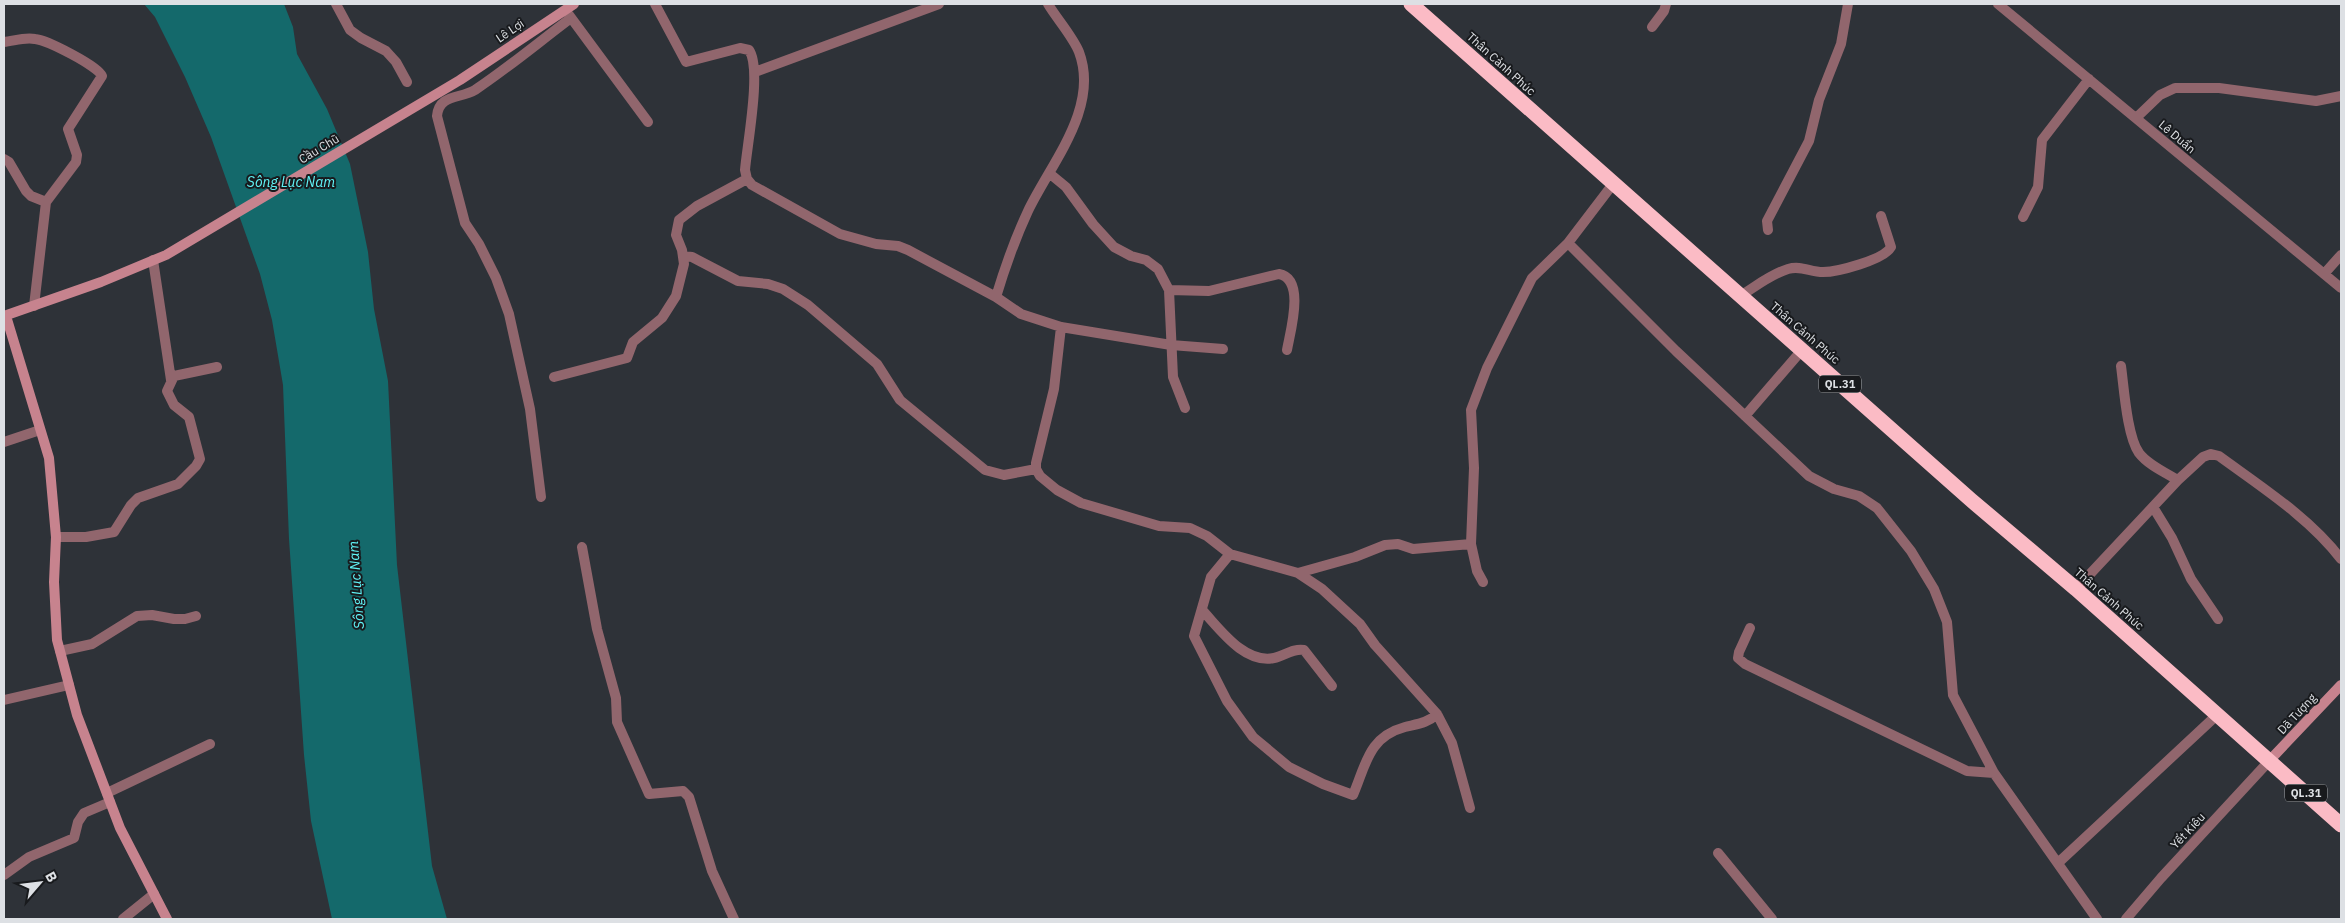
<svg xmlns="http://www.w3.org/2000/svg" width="2345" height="923" font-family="'IBM Plex Sans',sans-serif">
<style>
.water{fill:#14696b}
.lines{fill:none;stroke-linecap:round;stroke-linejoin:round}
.street{stroke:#91666d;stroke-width:10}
.secondary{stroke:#c7838e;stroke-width:10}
.highway{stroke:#fbbbc5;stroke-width:15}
.labels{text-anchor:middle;stroke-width:4;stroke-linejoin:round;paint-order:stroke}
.shield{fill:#181a1d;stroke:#a2a5a8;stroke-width:1}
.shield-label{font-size:11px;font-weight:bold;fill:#dde0e4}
.street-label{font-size:12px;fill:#dde0e4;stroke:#181a1d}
.water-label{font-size:14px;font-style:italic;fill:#60f3f6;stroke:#181a1d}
</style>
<rect width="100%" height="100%" fill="#2e3238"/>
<!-- water -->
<path class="water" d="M144,4h140l9,23 4,27 30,55 23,55 18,88 6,57 14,72 9,184 35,301 15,53h-115l-21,-98 -7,-66 -15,-216 -6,-154 -11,-65 -12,-46 -49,-137 -26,-60 -30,-60z"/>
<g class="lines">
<!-- street -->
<path class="street" d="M336,4l14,26 11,8 25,13 10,11 11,20
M655,4l31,58 54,-14 9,2c13,18 -2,95 -4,120l2,9 5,6 88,49 36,10 22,2 10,4 88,47 25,17 40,13 110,18 52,4
M1998,4l343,284
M569,15l79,107
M1652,27l12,-16 2,-7
M4,42c10,-1 20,-5 31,-3 12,1 63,27 67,37l-34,53 9,26 -1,7 -30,40 -12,104
M755,72l184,-68
M2136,118l24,-23 15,-7h44l97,13 25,-5
M4,159l5,3 17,29 5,5 15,6
M1049,173l17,14 27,37 21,23 17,9 15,4 12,9 11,21 4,87 12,31
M2023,217l15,-30 4,-47 47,-61
M1768,230l-1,-9 42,-80 10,-41 22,-56 7,-40
M1568,243l108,108 133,125 25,13 25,7 18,12 34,43 23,38 13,33 6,73 41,78 103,146
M683,256l9,1 46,24 30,3 15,5 25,16 69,59 23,36 85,70 19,5 32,-6
M153,260l18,120
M2324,274l17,-19
M1169,290l40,1 70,-17c27,5 11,58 8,76
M1740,296c15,-9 31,-22 48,-27 13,-4 22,3 35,3 14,0 61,-12 68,-25l-10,-31
M996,297c9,-30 19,-58 32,-86 23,-48 72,-103 51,-159 -6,-15 -22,-33 -31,-48
M1061,327l-7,62 -18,74v6l4,7 17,14 24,13 78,23 31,2 17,8 23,18 68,19 24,16 38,35 15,21 62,69 15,29 18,65
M2121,366c3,22 6,70 18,87 9,12 27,20 39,27
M554,377l73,-19 6,-16 29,-24 14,-22 8,-32 -2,-14 -6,-15 3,-15 18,-14 50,-27
M1745,416l57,-66
M4,442l36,-12
M541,497l-11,-88 -21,-95 -13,-36 -17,-34 -14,-21 -28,-107c2,-22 23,-17 38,-26 33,-22 64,-48 96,-72
M2153,507l19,31 19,41 27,40
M56,537h30l28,-5 17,-27 7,-7 40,-14 18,-18 4,-7 -11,-42 -15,-12 -7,-14 7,-15 43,-9
M582,547l15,82 19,69 1,24 32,72 34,-3 6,6 23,74 22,48
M1230,554l-19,23 -17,59 33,65 26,36 36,30 34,17 30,11c13,-30 15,-58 52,-68 12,-3 23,-4 32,-13
M1298,573l57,-16 30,-12 13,-1 15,5 58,-5
M1483,582l-6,-11 -6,-27 3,-76 -3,-58 16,-42 45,-90 36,-35 45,-59
M2076,589l102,-109 25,-23 8,-3 8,2c41,30 91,62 122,103
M1202,610c18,19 42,54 72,48 10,-2 19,-10 30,-8l28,36
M1750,628l-11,24 -1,6 7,6 222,107 27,2
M60,651l32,-7 45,-28 15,-1 22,4h11l11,-3
M4,700l65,-15
M107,793l103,-49
M1718,853l54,66
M2058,863l160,-149
M4,875l25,-18 45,-19 4,-16 6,-9 26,-11
M123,919l31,-25
M2126,919l35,-41 109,-118"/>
<!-- secondary -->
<path class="secondary" d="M4,316l97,-34 65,-27 294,-175 114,-76
M6,316l43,142 7,79 -2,45 3,58 3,11 17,64 43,113 47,91
M2270,760l71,-75"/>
<!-- highway -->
<path class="highway" d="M1411,4l560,496 105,89 265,236"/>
</g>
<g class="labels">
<!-- shield labels -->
<g class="shield">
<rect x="1819" y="375.5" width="42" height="17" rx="4"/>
<rect x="2285" y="784.5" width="42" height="17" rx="4"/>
</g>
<g class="shield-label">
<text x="1840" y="388">QL.31</text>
<text x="2306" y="797">QL.31</text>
</g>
<!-- street labels -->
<g class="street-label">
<text transform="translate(510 31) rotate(-34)" y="4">Lê Lợi</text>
<text transform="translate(1501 64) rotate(42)" y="4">Thân Cảnh Phúc</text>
<text transform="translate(2177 137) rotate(40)" y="4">Lê Duẩn</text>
<text transform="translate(319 149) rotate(-31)" y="4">Cầu Chũ</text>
<text transform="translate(1805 333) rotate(41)" y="4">Thân Cảnh Phúc</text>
<text transform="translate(2109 599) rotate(41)" y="4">Thân Cảnh Phúc</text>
<text transform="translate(2297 714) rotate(-47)" y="4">Dã Tượng</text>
<text transform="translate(2188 831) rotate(-47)" y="4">Yết Kiêu</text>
</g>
<!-- water labels -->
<g class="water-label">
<text x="291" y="187">Sông Lục Nam</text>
<text transform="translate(356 585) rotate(-94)" y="5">Sông Lục Nam</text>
</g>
</g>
<!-- border -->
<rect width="2345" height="923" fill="none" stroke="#dde0e4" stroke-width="10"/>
<!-- north arrow -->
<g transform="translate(40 883) rotate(62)" stroke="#181a1d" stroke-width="4" paint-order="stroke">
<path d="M0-4L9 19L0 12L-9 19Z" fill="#dde0e4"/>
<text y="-8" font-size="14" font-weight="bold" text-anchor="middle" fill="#dde0e4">B</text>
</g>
</svg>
